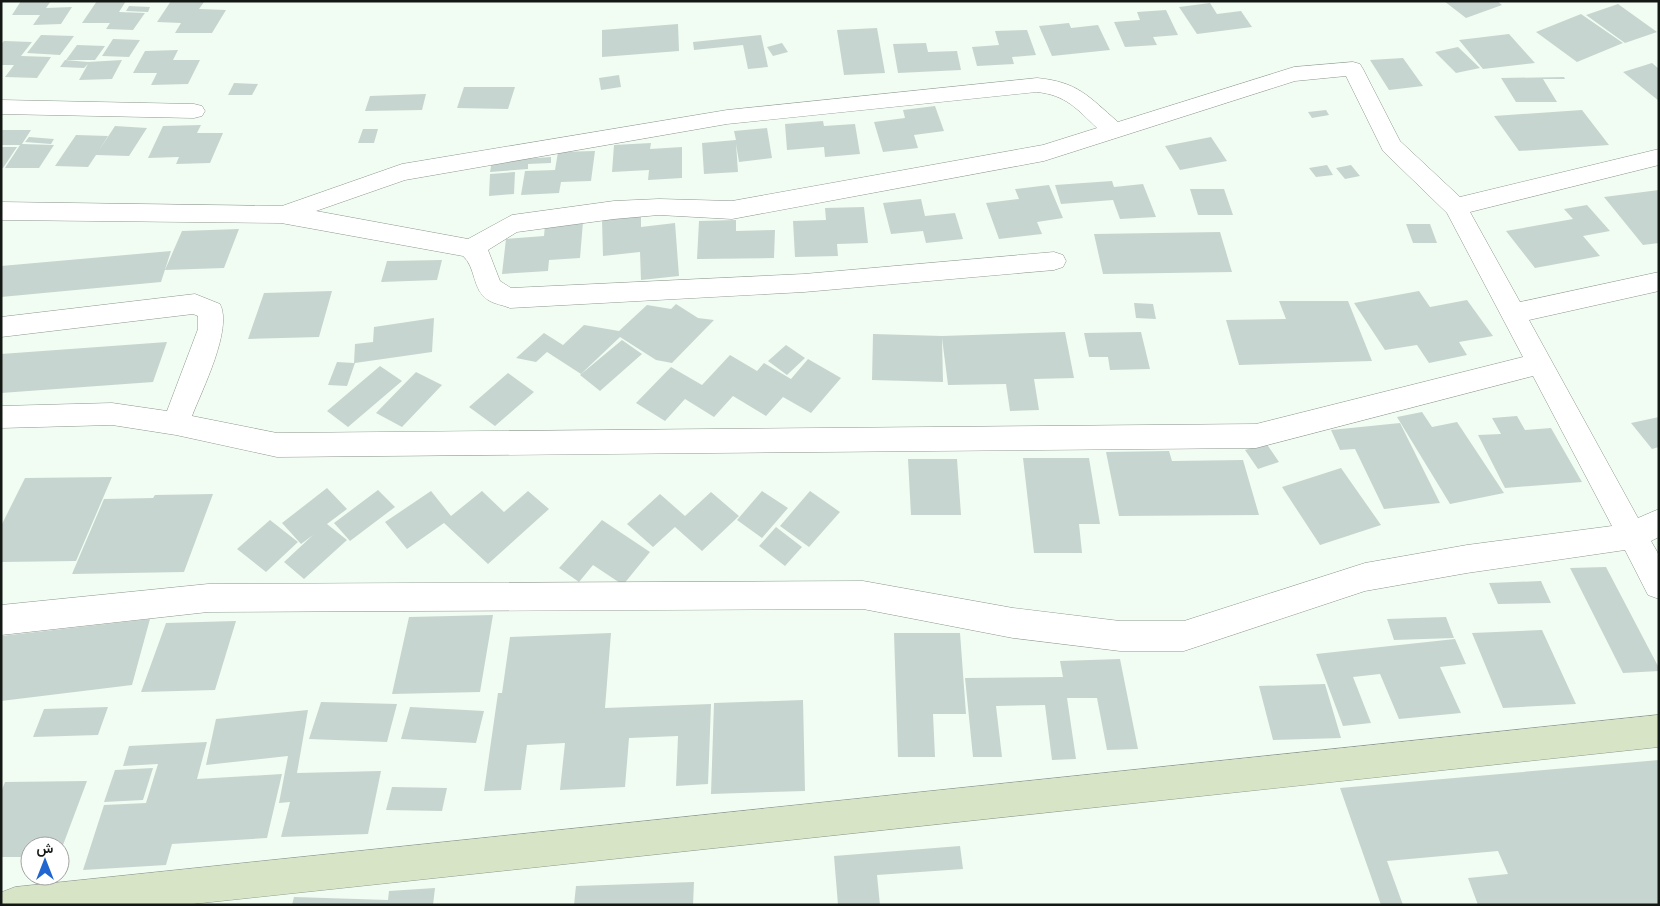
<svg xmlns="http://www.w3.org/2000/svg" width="1660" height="906" font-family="Overpass,Vazirmatn,sans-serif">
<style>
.building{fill:#c6d5cf}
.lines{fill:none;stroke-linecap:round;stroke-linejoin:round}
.street-casing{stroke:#8d978e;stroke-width:1}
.secondary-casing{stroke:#8d978e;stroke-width:1}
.street{fill:#fff;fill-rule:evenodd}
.secondary{fill:#d8e4c6;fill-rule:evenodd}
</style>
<rect width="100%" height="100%" fill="#f1fdf3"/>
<!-- building -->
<path class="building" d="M21,1h30l-5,7 26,-1 -11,17 -28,1 7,-10h-28z
M97,1h29l-7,11 26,1 -12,17 -27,-1 4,-6h-28z
M171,1l33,1 -5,7 27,1 -14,23h-37l6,-10 -24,-1z
M1444,1h53l5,4 -36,13z
M1210,3l7,11 24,-3 11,16 -55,7 -18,-27z
M1618,4l39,28 -32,11 -39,-28z
M129,6l21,1 -2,5 -22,-1z
M1166,10l12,25 -25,2 4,8 -32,2 -11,-25 26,-2 -3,-8z
M1581,14l42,29 -46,19 -41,-30z
M1069,23l2,5 27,-3 12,25 -58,6 -13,-30z
M678,24l1,27 -77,6v-27z
M877,28l8,45 -41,2 -7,-45z
M1027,30l9,25 -24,2 2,7 -37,2 -5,-19 27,-2 -4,-14z
M1509,34l26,29 -52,6 -24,-29z
M41,35l33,1 -14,19 -33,-2z
M761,35l7,32 -20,2 -5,-24 -49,5 -1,-8z
M113,39l27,1 -11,17 -27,-1z
M4,41l28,1 -11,14 30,1 -14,21 -32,-1 9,-12h-13v-21z
M782,43l6,9 -15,4 -6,-9z
M926,43l2,9 29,-1 4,19 -63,3 -5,-29z
M77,45l28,1 -10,14h-29z
M1458,47l22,21 -24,5 -21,-21z
M178,50l-5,10h27l-12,24 -37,1 6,-12h-24l12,-22z
M1403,58l20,28 -34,4 -19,-30z
M65,60l23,2 34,-2 -10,19 -33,1 9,-16 -4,4 -24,-1z
M1652,63l7,6v32l-36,-29z
M619,75l2,12 -20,3 -2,-12z
M1564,77l1,2h-22l14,23h-41l-15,-24z
M234,83l24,1 -6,11h-24z
M464,87h51l-7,22 -51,-1z
M426,94l-4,16 -57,1 5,-15z
M935,106l9,25 -30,4 4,13 -35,4 -9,-30 31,-4 -2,-8z
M1326,110l3,5 -17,3 -4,-6z
M1582,110l27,35 -90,6 -25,-35z
M823,121l1,5 31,-2 5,30 -35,3 -1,-10 -37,3 -2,-26z
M201,125l-4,8h26l-13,30 -34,1 3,-7 -31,1 15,-32z
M115,126l32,2 -18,28 -33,-1 -8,12 -33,-1 21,-31 32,1 -10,16z
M767,128l5,30 -33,4 -3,-18 2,28 -34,2 -2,-31 34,-3 -2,-9z
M363,129h15l-4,14h-16z
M1,130h30l-9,14 32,1 -15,23h-34l15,-23h-19z
M29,137l25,2 -3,5 -26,-2z
M1211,137l16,24 -47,9 -15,-24z
M651,143l-1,6 32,-2v31l-34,2 1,-10 -37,2 2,-27z
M1,147h16l-14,21h-2z
M595,151l-4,30 -30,1 -2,11 -38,2 4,-24 30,-1 3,-18z
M551,157v6l-23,1v5l-38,3 2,-11z
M1327,165l6,10 -17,2 -7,-9z
M1351,165l9,11 -15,3 -9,-11z
M515,172l-1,22 -25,2 1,-22z
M1112,181l2,6 29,-3 13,33 -36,2 -7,-19 -52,4 -6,-19z
M1049,185l14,33 -26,4 5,12 -43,5 -13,-36 33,-4 -4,-10z
M1190,189h34l9,26h-35z
M1659,190v53l-16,2 -39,-48z
M921,199l4,17 30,-3 8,26 -37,4 -3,-12 -32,3 -8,-31z
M1587,205l23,26 -27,5 17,20 -65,12 -29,-37 67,-12 -9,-10z
M864,207l4,36 -31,1 1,12 -43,1 -2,-36 33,-1 -1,-12z
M641,216v11l34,-4 4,53 -38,4 -1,-28 -37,4 -1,-36z
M736,220v11l39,-1 -1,28 -77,1 2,-38z
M583,222l-3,36 -31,2 -1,11 -46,3 4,-35 38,-3 1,-11z
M1406,224h24l7,19h-24z
M239,229l-15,39 -59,2 17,-39z
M1220,232l12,40 -129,2 -9,-40z
M171,251l-10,31 -160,15v-31z
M442,260l-5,20 -56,2 6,-21z
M332,291l-13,46 -71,2 16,-46z
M1419,291l11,16 37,-7 26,36 -34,6 8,13 -38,8 -12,-18 -32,5 -31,-47z
M1279,301h69l24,60 -133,4 -13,-45 60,-1z
M1134,303l19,1 3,15 -20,-1z
M676,304l22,14 16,2 -42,43 -16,-3 -36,-23 -39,37 -34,-22 -11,10 -20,-4 28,-25 19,12 21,-20 35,6 28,-26 24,4z
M434,318l-2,34 -77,11 -8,23 -19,-1 9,-23 17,1 1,-19 18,-2 1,-15z
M1065,332l9,46 -40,1 5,31 -29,1 -4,-27 -58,1 -6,-47 1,44 -71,-2 1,-46 69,2z
M1141,332l9,37 -40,1 -2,-13h-19l-5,-24z
M622,340l20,14 -42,37 -20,-16z
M167,342l-14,40 -152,11v-39z
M786,345l19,13 -18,17 -19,-14z
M730,355l27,16 7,-8 27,16 17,-20 33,19 -30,35 -28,-16 -17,19 -33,-20 -19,21 -29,-18 -20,22 -29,-18 35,-36 31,18z
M380,366l22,15 -54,46 -21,-16z
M416,372l26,13 -40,42 -26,-14z
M508,373l26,19 -39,34 -26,-19z
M1422,412l10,15 25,-5 47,71 -54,11 -53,-87z
M1517,416l8,14 26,-2 31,54 -77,6 -27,-53 23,-1 -9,-16z
M1659,417v30l-7,2 -21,-26z
M1400,423l40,80 -56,6 -29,-60 -15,1 -9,-20z
M1266,443l13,19 -21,7 -13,-19z
M1169,451l3,10 71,-1 16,55 -140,1 -13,-64z
M1023,458h66l11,66h-21l3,29h-48z
M908,459h49l4,56h-50z
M1341,468l40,57 -61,20 -38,-58z
M112,477l-36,84 -75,1v-36l24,-48z
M327,488l20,21 -20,15 20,16 -43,39 -20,-17 29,-27 -12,9 -19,-21z
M378,490l17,17 -45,34 -16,-18z
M431,491l20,25 31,-25 22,21 24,-21 21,18 -61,55 -44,-41 -37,26 -22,-27z
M762,491l26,17 -26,30 -25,-18z
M810,491l30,21 -31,35 -29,-21z
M711,492l28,24 -37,35 -27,-24 -22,20 -26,-23 33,-30 25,22z
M213,494l-29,78 -112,2 32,-75 49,-1 2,-3z
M270,520l28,22 -32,30 -29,-23z
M602,520l48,32 -27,33 -30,-20 -14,17 -20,-14z
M776,527l26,20 -17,19 -26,-20z
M1606,567l53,101v3l-36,2 -53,-105z
M1541,581l10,22 -53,1 -9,-21z
M493,615l-13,77 -88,2 17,-77z
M1446,617l8,21 -60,2 -7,-21z
M150,619l-18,66 -131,16v-65z
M236,621l-21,69 -74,2 25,-69z
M1542,630l34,74 -73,4 -31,-75z
M611,633l-6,75 106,-4 -3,80 -32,2 2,-50 -49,2 -4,49 -65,3 5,-47 -38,2 -6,45 -37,1 14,-98h4l8,-56z
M894,633h66l6,81h-33l2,43h-37z
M1455,639l11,25 -26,3 21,46 -62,6 -19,-45 -27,3 18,46 -28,3 -27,-72z
M1120,659l18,90 -31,1 -10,-52h-30l9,61 -24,1 -7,-55 -49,1 6,51h-29l-8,-79 98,-1 -3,-16z
M1325,684l16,54 -68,2 -14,-54z
M803,700l2,91 -94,3 3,-91z
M321,702l76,2 -10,38 -78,-3z
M108,707l-10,28 -65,2 11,-28z
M410,707l74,4 -8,32 -75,-4z
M308,710l-11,63 84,-2 -13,63 -87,3 9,-35 -11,1 9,-47 -82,9 10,-46z
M207,742l-10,37 85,-5 -15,64 -95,6 -6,21 -83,5 21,-65 42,-2 12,-39 -35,2 6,-20z
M1659,760v145h-181l-10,-27 40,-4 -10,-23 -111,10 16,44h-22l-41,-117z
M153,768l-10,32 -39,2 11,-32z
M87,781l-27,72v-7h-30v11h-29v-65l4,-10z
M392,787l55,1 -5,23 -56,-1z
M960,846l3,23 -86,6 3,30h-42l-4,-49z
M694,882l-1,23h-119l2,-19z
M435,888l-2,17h-141l2,-8 94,3 1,-9z"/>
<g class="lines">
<!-- street casing -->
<g class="street-casing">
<path id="street" d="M1353,62l7,2 3,5 37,72 60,56 199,-48v16l-189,47 50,90 139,-30v19l-130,29 109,198 21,-9v28l-8,4 8,14v44l-11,-4 -23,-45 -158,23 -102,18 -181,60h-64l-107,-13 -150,-29 -655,3 -207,23v-30l207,-21 655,-3 150,27 107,13h64l181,-58 102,-18 145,-19 -79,-150 -277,72 -979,9 -101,-22 -64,-10 -111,3v-22l111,-3 55,8 31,-82v-13l-5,-2 -192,23v-20l194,-23 25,10c13,25 -18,86 -28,112l85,17 979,-9 267,-67 -76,-144 -64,-62 -37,-75 -51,5 -251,80 -312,58 -73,-4 -45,4 -97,13 -29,18 12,31 11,7 293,-14 250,-22 9,3 3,6 -3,6 -9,3 -250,22 -294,16c-7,-3 -16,-4 -22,-8 -16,-10 -12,-33 -25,-44l-182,-33 -280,-3v-18l281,4 120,-42 325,-54 310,-32c41,4 51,18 81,44l176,-55zM1037,92c29,3 40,17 60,36l-54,17 -311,56 -73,-2 -45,2 -102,14 -44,24 -152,-28 89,-31 322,-56z
M1,100l193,4 8,2 3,5 -3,5 -8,2 -193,-4z"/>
</g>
<!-- secondary casing -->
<g class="secondary-casing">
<path id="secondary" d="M1659,715v32l-1476,158h-182l1,-13 13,-5z"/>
</g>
<!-- street -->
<use href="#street" class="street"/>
<!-- secondary -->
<use href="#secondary" class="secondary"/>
</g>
<!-- border -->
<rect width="1660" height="906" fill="none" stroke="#141815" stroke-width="5"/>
<!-- north arrow -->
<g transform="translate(45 861)"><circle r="24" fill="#ffffff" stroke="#a1a3a1"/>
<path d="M0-4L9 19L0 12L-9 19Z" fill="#2165d1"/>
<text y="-8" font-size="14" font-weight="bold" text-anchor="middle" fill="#141815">ش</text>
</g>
</svg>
